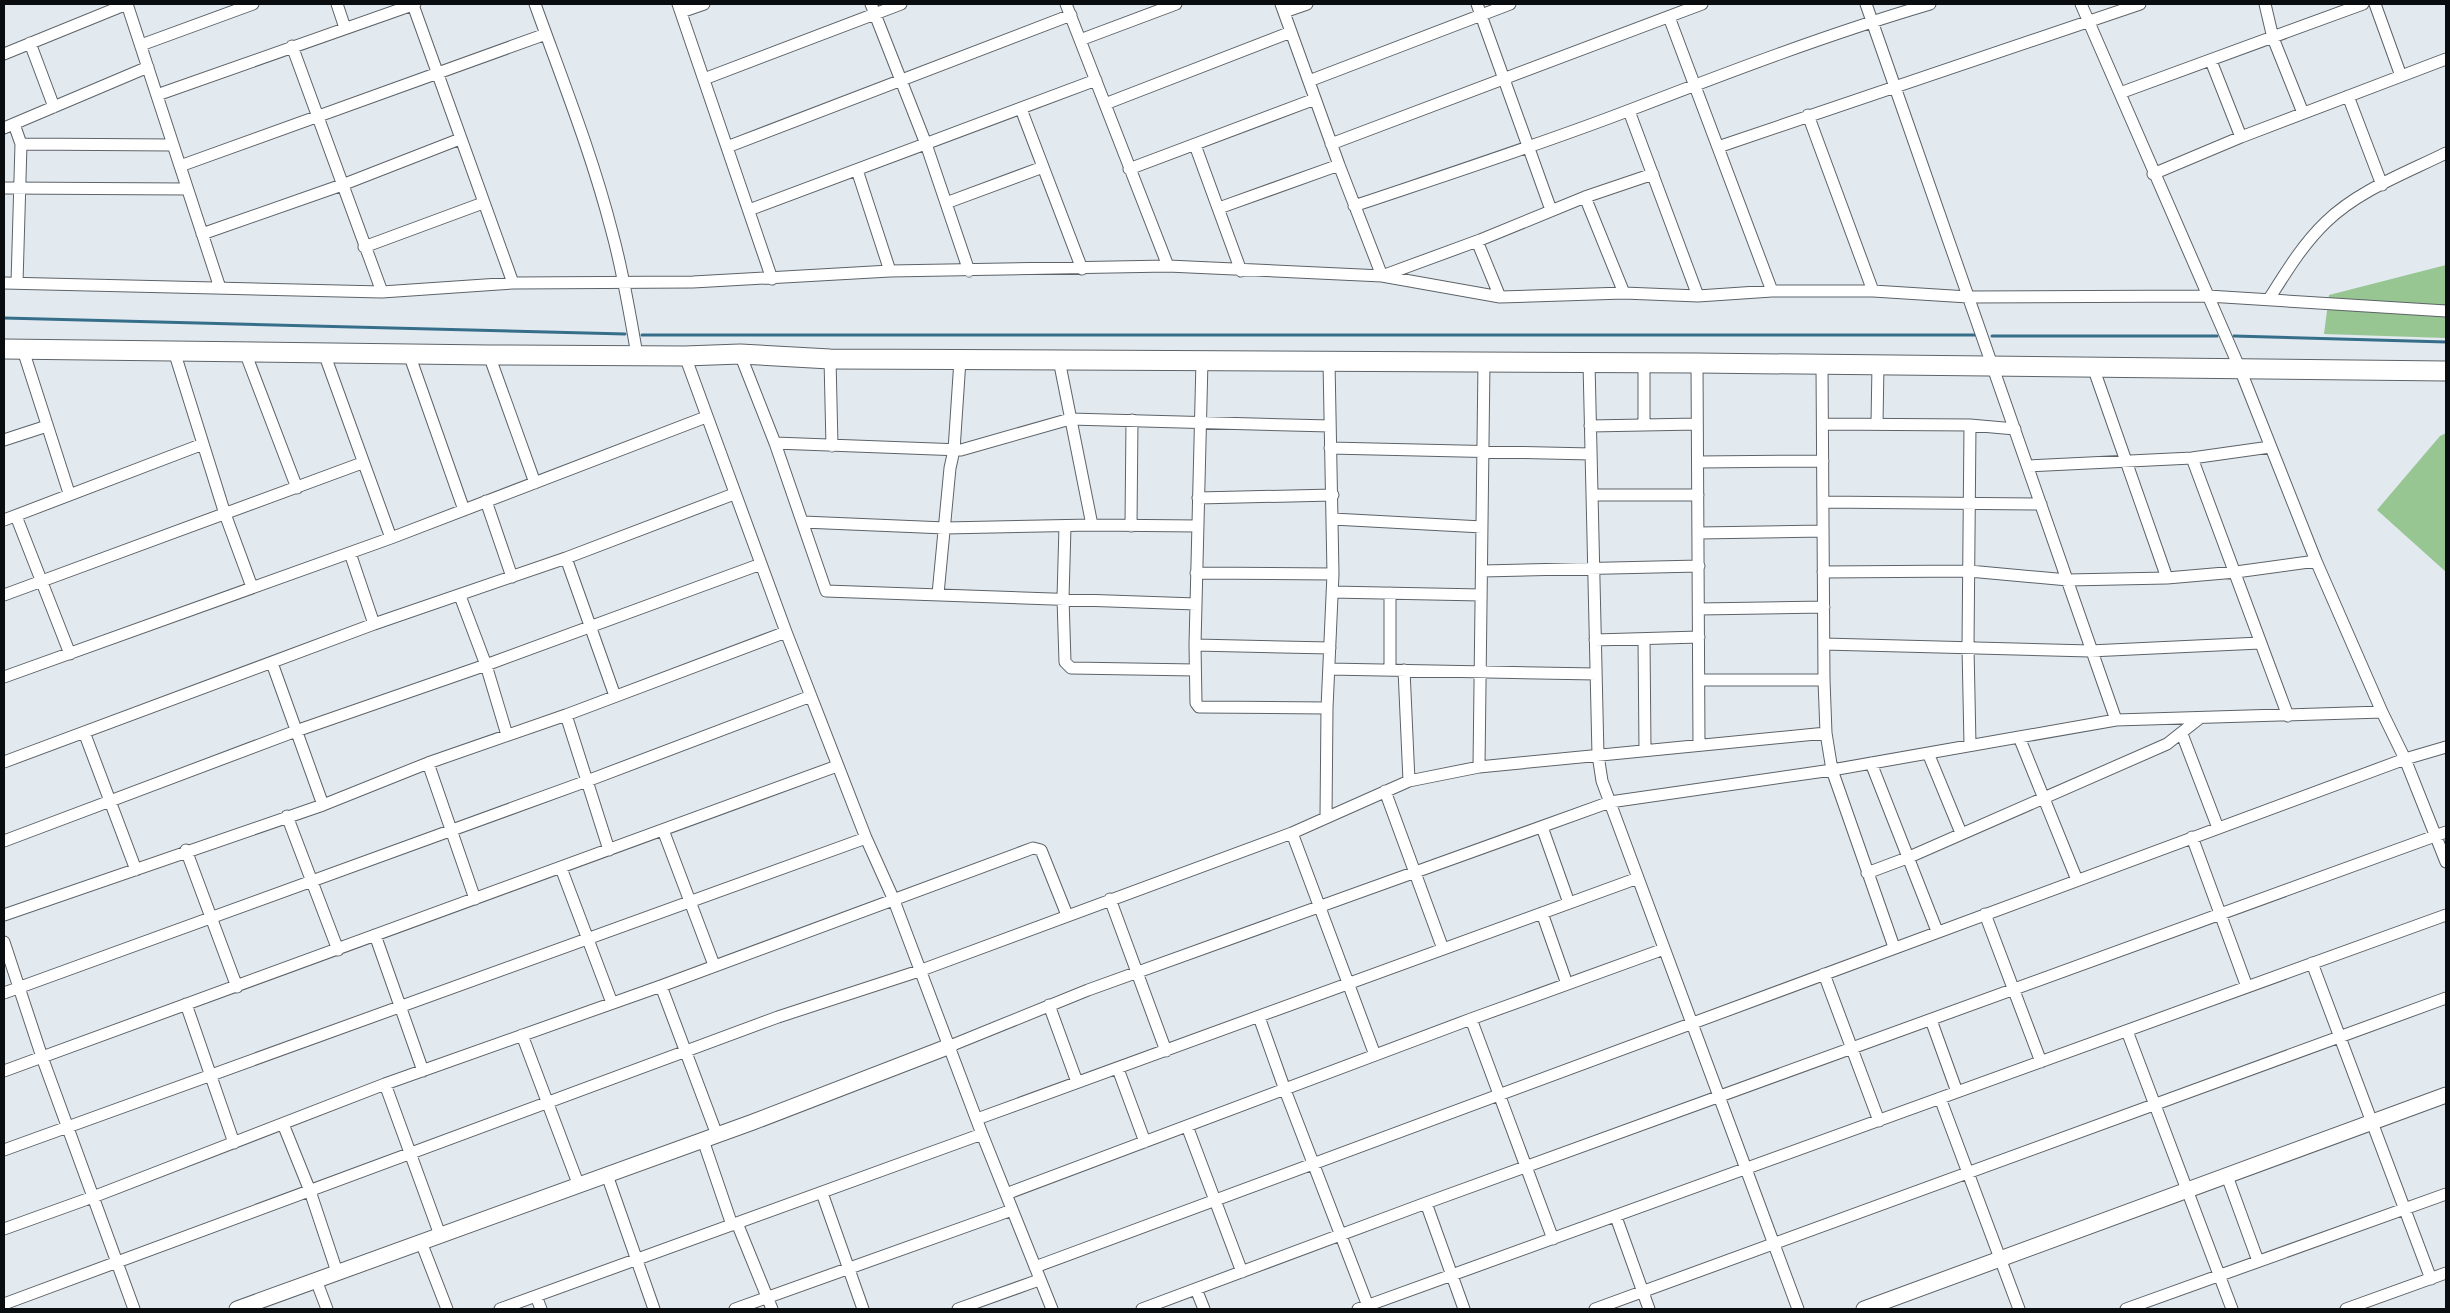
<svg xmlns="http://www.w3.org/2000/svg" width="2450" height="1313" font-family="'Nunito Sans',sans-serif">
<style>
.green{fill:#98c693}
.lines{fill:none;stroke-linecap:round;stroke-linejoin:round}
.stream{stroke:#366e8a;stroke-width:3}
.minor-casing{stroke:#5d6368;stroke-width:13}
.tertiary-casing{stroke:#5d6368;stroke-width:17}
.primary-casing{stroke:#5d6368;stroke-width:21}
.minor{stroke:#fff;stroke-width:11}
.tertiary{stroke:#fff;stroke-width:15}
.primary{stroke:#fff;stroke-width:19}
</style>
<rect width="100%" height="100%" fill="#e2eaf0"/>
<!-- green -->
<path class="green" d="M2446,265v73l-122,-4 5,-39z
M2446,433v139l-69,-62 63,-74z"/>
<g class="lines">
<!-- stream -->
<path class="stream" d="M4,318l621,16
M642,335h1333
M1992,336h225
M2234,336l212,6"/>
<!-- minor casing -->
<g class="minor-casing">
<path id="minor" d="M127,4l93,284
M337,4l8,24
M535,4c27,75 57,150 77,228 11,40 18,82 25,123
M678,4l94,275
M871,4l55,140 43,127
M1066,4l102,262
M1281,4l58,161 43,111 98,-36 105,-43
M1477,4l74,206
M1866,4l250,716
M2081,4l159,365 76,192 66,151
M2265,4l8,34 30,75
M2375,4l26,72
M413,5l100,278
M681,12l23,-8
M1284,12l23,-8
M1669,17l103,274
M1080,40l96,-36
M30,43l24,64
M141,45l112,-41
M292,46l90,246
M4,54l123,-50
M2211,61l30,76
M704,79l197,-75
M1309,81l201,-77
M2120,93l243,-89
M157,95l258,-91
M2348,96l34,89
M1105,104l186,-72
M1021,109l61,160
M1629,111l69,185
M1808,115l65,176
M14,124l7,20 -4,139
M4,128l144,-61
M21,144l152,1
M1331,144l371,-140
M1195,145l46,126
M727,147l344,-132
M1718,147l422,-143
M180,166l366,-132
M1129,169l186,-70
M857,170l33,101
M2153,174l88,-37 205,-78
M4,188l183,1
M946,203l97,-36
M1354,206c92,-31 185,-61 276,-96 99,-38 198,-76 300,-106
M1219,208l120,-43
M749,210l347,-130
M202,234l140,-49 118,-46
M1477,241l23,56
M364,247l119,-44
M4,283l378,9 131,-9 180,-1 197,-11 278,-5 214,10 118,21 124,-4 74,3 74,-5h101l95,6 240,-1 238,15
M1624,293l-39,-96 68,-23
M2269,299c17,-27 34,-55 57,-77 33,-32 80,-49 120,-69
M23,350l46,143
M174,351l51,163 27,73
M245,352l52,136
M324,353l67,185
M409,354l55,156
M740,354l35,89 51,148 370,13
M489,355l46,128
M685,356l101,276 80,206 27,60 89,236 70,175
M830,359l2,87
M1059,360l33,165
M1202,361l-7,284 1,58 3,4 128,1
M1589,363l9,392 4,26 196,528
M1644,363v62
M1697,363l2,382
M1822,365l2,315 2,53 6,37 284,-50 266,-8 23,47 41,103
M2093,367l74,211
M1877,423l1,-58
M1823,424l147,1 45,4
M1590,426l107,-2
M4,440l43,-14
M775,443l186,7 109,-31 260,7
M1330,448l261,6
M2192,458l96,258
M1698,462l125,-1
M2029,466l163,-8 78,-11
M1592,495h106
M1198,498l135,-3
M486,501l26,76
M1823,502l218,2
M16,516l54,138
M1333,519l149,8
M4,520l199,-76
M803,522l142,6 147,-3 106,1
M1065,526l-2,72 2,64 6,6 124,2
M1131,526l1,-106
M1698,533l125,-2
M350,553l24,71
M566,558l49,138
M1482,571l217,-5
M1823,572l146,-1 99,9 99,-2 69,-6 80,-11
M1196,573l137,1
M1332,592l149,3
M938,594l12,-126 4,-18 6,-90
M4,595l358,-132
M460,596l26,69 21,70
M1699,609l125,-2
M1644,639l1,111
M1595,640l104,-3
M1824,644l266,7 170,-8
M1195,645l135,3
M272,663l51,142
M1329,669l267,5
M1390,670v-77
M1404,670l5,111
M4,677l387,-139 315,-121
M1699,680h125
M566,715l43,135
M84,732l52,138
M2182,734l36,94
M2019,737l58,143
M1970,745l-2,-98 2,-222
M1928,753l33,80
M4,762l370,-138 192,-66 168,-64
M428,763l47,136
M1871,763l66,168
M1479,767l5,-405
M1385,791l58,158
M287,816l51,134
M1326,817l1,-109 6,-134 -4,-212
M1542,827l27,76
M663,830l51,135
M1292,833l83,222
M2192,837l55,150
M4,841l292,-110 190,-66 275,-101
M186,850l51,137
M561,868l51,135
M1867,873l40,-15 260,-114 33,-26
M1110,899l56,152
M1542,913l25,71
M1985,914l56,148
M4,915l319,-110 105,-42 138,-48 220,-83
M375,935l48,136
M4,942l38,115 92,252
M2312,963l119,316
M1824,974l55,147
M661,986l56,149
M4,993l583,-212 224,-85
M186,1004l48,139
M1049,1005l28,77
M1259,1017l26,73 83,216
M1471,1019l82,220
M1931,1020l26,72
M2127,1031l105,278
M522,1035l57,151
M950,1046l138,-56 522,-188 222,-32 62,177
M1118,1069l27,73
M4,1071l833,-305
M385,1084l55,151
M1940,1098l79,211
M977,1119l661,-241
M283,1124l27,67 27,81
M1187,1126l55,146
M703,1140l29,85
M4,1150l862,-312
M607,1175l47,134
M2227,1176l31,85
M822,1193l41,116
M1006,1194l465,-175 193,-70
M1426,1203l38,106
M1616,1217l33,92
M737,1223l35,86
M4,1229l89,-32 292,-113 276,-98 372,-138 8,2 26,65
M421,1242l26,67
M1035,1267l1370,-508 41,-12
M316,1280l11,29
M1196,1289l8,20
M536,1296l5,13
M4,1304l774,-287 141,-46 373,-138 117,-52 70,-14 347,-34
M500,1309l482,-175
M735,1309l277,-99
M958,1309l81,-29
M1142,1309l284,-106 1020,-371
M1358,1309l1088,-394
M1595,1309l851,-311
M2126,1309l320,-115
M2346,1309l100,-36"/>
</g>
<!-- tertiary casing -->
<g class="tertiary-casing">
<path id="tertiary" d="M237,1309l516,-187 197,-76
M1864,1309l582,-214"/>
</g>
<!-- primary casing -->
<g class="primary-casing">
<path id="primary" d="M4,349l485,6 196,1 55,-2 90,5 867,4 749,8"/>
</g>
<!-- minor -->
<use href="#minor" class="minor"/>
<!-- tertiary -->
<use href="#tertiary" class="tertiary"/>
<!-- primary -->
<use href="#primary" class="primary"/>
</g>
<!-- border -->
<rect width="2450" height="1313" fill="none" stroke="#0a0d0f" stroke-width="10"/>
</svg>
